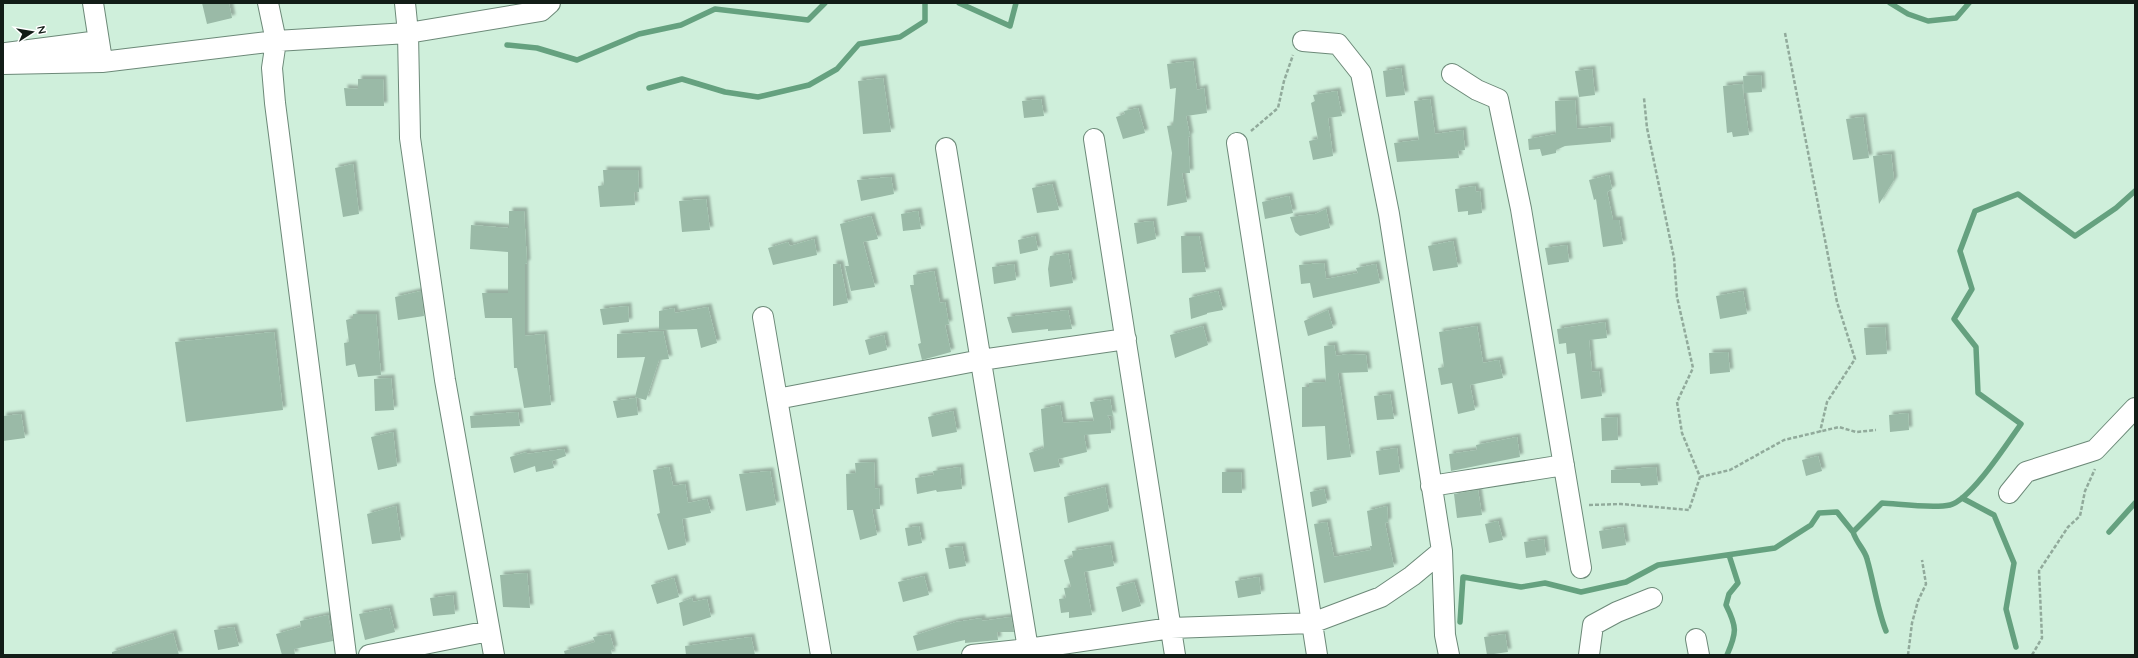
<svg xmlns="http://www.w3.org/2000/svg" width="2138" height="658" font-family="Quicksand,sans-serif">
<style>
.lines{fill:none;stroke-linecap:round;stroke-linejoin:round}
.stream{stroke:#65a17f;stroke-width:5.5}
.building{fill:#9abaa7;filter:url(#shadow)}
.minor-casing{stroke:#6c8978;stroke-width:22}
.path{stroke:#91aa9b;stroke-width:2.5;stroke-dasharray:4 2;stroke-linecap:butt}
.minor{stroke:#fff;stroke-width:20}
</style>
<defs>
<filter id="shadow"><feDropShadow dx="3.5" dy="-3.5" stdDeviation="1" flood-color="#0004"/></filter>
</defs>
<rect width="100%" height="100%" fill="#cfefdb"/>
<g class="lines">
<!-- stream -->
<path class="stream" d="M959,3l51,23 6,-23
M1890,3l18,11 20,7 28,-3 13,-15
M507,45l30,3 40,12 62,-26 42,-9 34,-16 93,11 17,-17
M649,88l33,-9 43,13 33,5 51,-12 28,-16 22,-25 41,-7 25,-16v-18
M1962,498l32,17 20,48 -8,46 10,38
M1853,532c4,12 12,18 14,27 7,24 10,49 19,72
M2109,532l26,-29
M1460,622l3,-45 58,10 24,-4 36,9 45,-10 32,-17 117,-17 36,-23 8,-12 18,-1 16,20 29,-29c18,1 51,6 68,2 21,-5 58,-63 71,-81l-43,-31 -2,-46 -22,-28 18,-30 -12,-38 15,-40 43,-17 57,42 41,-28 19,-17
M1727,655c10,-23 10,-28 -1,-50l3,-11 9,-11 -9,-28"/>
</g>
<!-- building -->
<path class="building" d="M202,3h27l3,15 -25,6z
M1193,61l4,29 7,-2 3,25 -21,3 4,20 -2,1 2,36h-8l5,29 -20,4 5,-53 -5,-27 6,-1 3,-37 -6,1 -3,-25z
M1401,68l4,27 -19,2 -3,-26z
M1592,69l3,26 -16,2 -4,-26z
M1761,75l1,17 -18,1 -1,-17z
M883,78l8,54 -28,2 -5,-53z
M358,79h25l1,27h-38l-2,-18 14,1z
M1742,84l7,51 -16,2 -1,-5 -5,1 -4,-47z
M1337,91l5,25 -14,2 5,38 -20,4 -4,-19 9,-2 -7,-36 4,-2 -2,-6z
M1041,99l3,17 -20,2 -2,-17z
M1430,99l5,35 28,-4 2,20 -7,1 1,7 -62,4 -3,-19 25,-3 -5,-39z
M1575,100l2,29 33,-3 1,16 -46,4 -9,4v3l-14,3 -2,-7 -11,1 -1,-11 28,-5 -1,-33z
M1138,108l7,25 -22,6 -7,-22 9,-3 -1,-3z
M1863,117l6,41 -16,2 -7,-41z
M1891,154l3,26 -15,24 -6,-48z
M353,164l6,50 -16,3 -8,-49z
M603,170h35l1,22h-5l1,13 -35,2 -2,-21 6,-1z
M1609,175l3,14 -5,3 6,28h6l4,24 -20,3 -7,-48 -2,1 -5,-20z
M891,177l3,17 -33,7 -4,-21z
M1052,184l7,26 -22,3 -5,-25z
M1475,186l1,6 4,-1 2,22 -14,2v-4l-10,1 -3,-23z
M1289,196l4,17 -28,6 -3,-17z
M706,199l4,31 -28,2 -3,-31z
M1326,209l4,19 -30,8 -5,-4 -5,-15 25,-3z
M509,211h15l3,52 -2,1v72l19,-2 7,71 -27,3 -7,-40h-3l-2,-50h-27l-3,-25h26v-41l-38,-3 1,-24 38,3z
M918,211l3,18 -18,2 -2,-17z
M871,216l7,23 -15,3 12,45 -24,4 -6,-25h4l-9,-42z
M1153,221l3,18 -19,5 -3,-21z
M1035,236l3,14 -18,4 -2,-14z
M1181,236h18l7,36 -24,1z
M814,239l3,16 -44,10 -5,-17 20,-6 2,4z
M1453,241l5,26 -25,4 -5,-25z
M1567,245l2,17 -21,3 -3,-17z
M1068,253l5,30 -23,4 -2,-18 2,-13z
M1324,263l2,16 32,-6 -2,-5 20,-4 4,19 -67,15 -3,-15 -9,1 -2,-19z
M833,264h7l8,39 -15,3z
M1014,264l2,16 -22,4 -2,-17z
M934,271l6,32 5,-1 4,22 -4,1 6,27 -29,8 -4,-16 3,-1 -11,-58h4l-1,-10z
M421,291l3,25 -26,4 -3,-23z
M1218,291l5,19 -16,3v1l-16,5 -2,-21z
M1743,291l4,23 -27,5 -4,-23z
M628,306l1,16 -26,3 -3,-16z
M708,307l9,36 -16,5 -4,-19 -38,1v-19l15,-3 1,5z
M1068,310l4,19 -24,2v-2l-36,4 -5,-16z
M1328,310l5,18 -25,8 -4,-15z
M353,314h23l5,61 -23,2 -3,-13 -9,2 -2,-23 5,-1 -3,-22 7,-2z
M1605,322l2,16 -18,2 3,32 7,-1 3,25 -21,3 -6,-46 -8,1 -1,-11 -7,1 -2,-15z
M1203,326l5,19 -33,13 -5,-23z
M1477,326l6,37 16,-3 4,18 -33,7 5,25 -17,4 -6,-31 -11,2 -3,-17 6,-1 -5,-35z
M1885,327l2,27 -21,1 -2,-27z
M663,331l6,28 -10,1 -13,40 -11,-3 10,-40 -28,1v-24z
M274,332l9,78 -97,12 -11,-80z
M884,335l3,15 -18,5 -4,-15z
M1334,345l2,11 12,-2 18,1 2,17 -30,1 13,84 -24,3 -2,-34 -23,1v-40h7v-4l17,-1 -2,-36z
M1728,352l2,20 -20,2 -1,-21z
M391,378l3,32 -19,1 -1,-32z
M1390,394l4,25 -17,1 -3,-24z
M636,398l2,17 -21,3 -4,-17z
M1110,399l3,17 -6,-1 3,5 1,13 -27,2 3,17 -29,7 2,8 -26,5 -5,-19 15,-5 -3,-39 19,-4 3,18 31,-2 -4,-19z
M953,411l4,21 -25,5 -4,-20z
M518,412l2,14 -49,2 -1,-12z
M1908,413l1,17 -19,2 -1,-17z
M21,414l4,24 -22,3v-25z
M1617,417l1,23 -16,1 -1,-23z
M393,432l4,34 -19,4 -7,-33z
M1517,437l3,20 -69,14 -2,-17 28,-4 -1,-5z
M1397,448l3,24 -21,3 -3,-24z
M564,449l2,7 -14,5 2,7 -18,4 -1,-6 -21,7 -4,-16 17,-5v2z
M1818,456l4,15 -16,5 -4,-16z
M874,462l1,27 4,-1 1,21h-8l5,26 -17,5 -7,-30h-6l-1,-36 10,-1 -1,-10z
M669,467l4,19 12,-2 3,19 19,-4 4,14 -29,6 4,26 -18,5 -11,-36 3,-1 -7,-43z
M960,467l2,22 -25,3 -1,-2 -19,4 -2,-16 19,-3 -1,-4z
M1656,467l2,18 -17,1 -1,-3h-29v-13z
M770,471l6,34 -30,6 -7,-37z
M1222,472h19l1,21h-20z
M1105,487l4,24 -41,12 -4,-26z
M1324,489l3,14 -15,4 -2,-15z
M1478,490l4,25 -25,3 -3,-24z
M396,506l5,34 -29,4 -5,-30z
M1387,506l1,16 -3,1 9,44 -70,16 -10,-59 13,-2 7,35 37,-7 -1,-4h2l-5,-35z
M1498,521l5,19 -14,3 -4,-19z
M919,526l3,17 -14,3 -3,-18z
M1623,527l3,18 -24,4 -3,-18z
M1544,539l2,16 -20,3 -2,-16z
M1110,545l4,21 -30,6 8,43 -23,3v-6l-8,1 -2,-14 7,-1 -2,-10 7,-1 -7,-27 9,-3 -1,-6z
M962,546l4,20 -17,3 -4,-21z
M527,573l3,35 -27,-1 -3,-32z
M924,576l5,19 -26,7 -5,-20z
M1259,577l2,17 -23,4 -3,-17z
M674,578l5,19 -22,7 -6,-19z
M1134,582l7,24 -19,6 -6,-25z
M453,595l2,19 -22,2 -3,-18z
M692,598l1,4 14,-3 4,18 -28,9 -4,-23z
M389,608l6,24 -30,8 -6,-26z
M328,615l5,26 -39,8 1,6h-13l-6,-21 25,-7 -1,-6z
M1011,617l3,15h-17l1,8 -33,3v-3l-48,11 -4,-15 43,-14 26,-4v3z
M234,627l5,19 -21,4 -4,-20z
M173,633l6,22h-67v-3z
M610,634l4,15 -3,1 1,5h-47l-1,-4 31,-9 -2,-5z
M1505,634l3,18 -21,3 -3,-18z
M751,637l4,18h-69l-1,-9z"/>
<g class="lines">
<!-- minor casing -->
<g class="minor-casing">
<path id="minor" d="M93,3l8,51
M268,3l8,38 -4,27 3,35 71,552
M405,3l3,30 2,105 35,242 49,275
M1303,41l35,3 23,29 28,141 53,337 3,84 4,20
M6,53l93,-12
M3,64l99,-2 174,-21 132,-8 133,-22 9,-8
M1452,74l25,16 21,9 23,110 60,359
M1094,139l81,516
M1237,143l80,512
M946,148l83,507
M763,317l58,338
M777,399l204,-39 145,-21
M1431,486l133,-21
M2009,493l17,-21 69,-22 40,-42
M1696,639l3,16
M369,655l120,-24
M972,655l56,-6 143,-21 141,-5 69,-26 31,-21 30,-25
M1589,655l4,-30 24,-13 35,-14"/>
</g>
<!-- path -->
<path class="path" d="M1785,33l52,269 18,57 -28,43 -7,30
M1251,131l27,-23 6,-27 9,-26
M1700,477l30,-7 54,-30 55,-13 17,5 20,-2
M1589,505l32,-1 68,6 11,-33 -18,-44 -5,-31 16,-34 -16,-71 -3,-39 -27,-130 -3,-30
M1908,655l4,-32 6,-22 8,-17 -4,-24
M2032,655l10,-17 -3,-67 29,-44 12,-11 5,-25 10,-22"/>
<!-- minor -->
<use href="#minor" class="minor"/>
</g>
<!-- border -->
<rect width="2138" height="658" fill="none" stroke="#121d17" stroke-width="8"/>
<!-- north arrow -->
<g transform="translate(32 32) rotate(78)" stroke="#ffffff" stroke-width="3" paint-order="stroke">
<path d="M0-3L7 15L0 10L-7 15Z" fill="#121d17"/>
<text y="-6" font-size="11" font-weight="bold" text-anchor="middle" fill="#121d17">N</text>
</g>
</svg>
